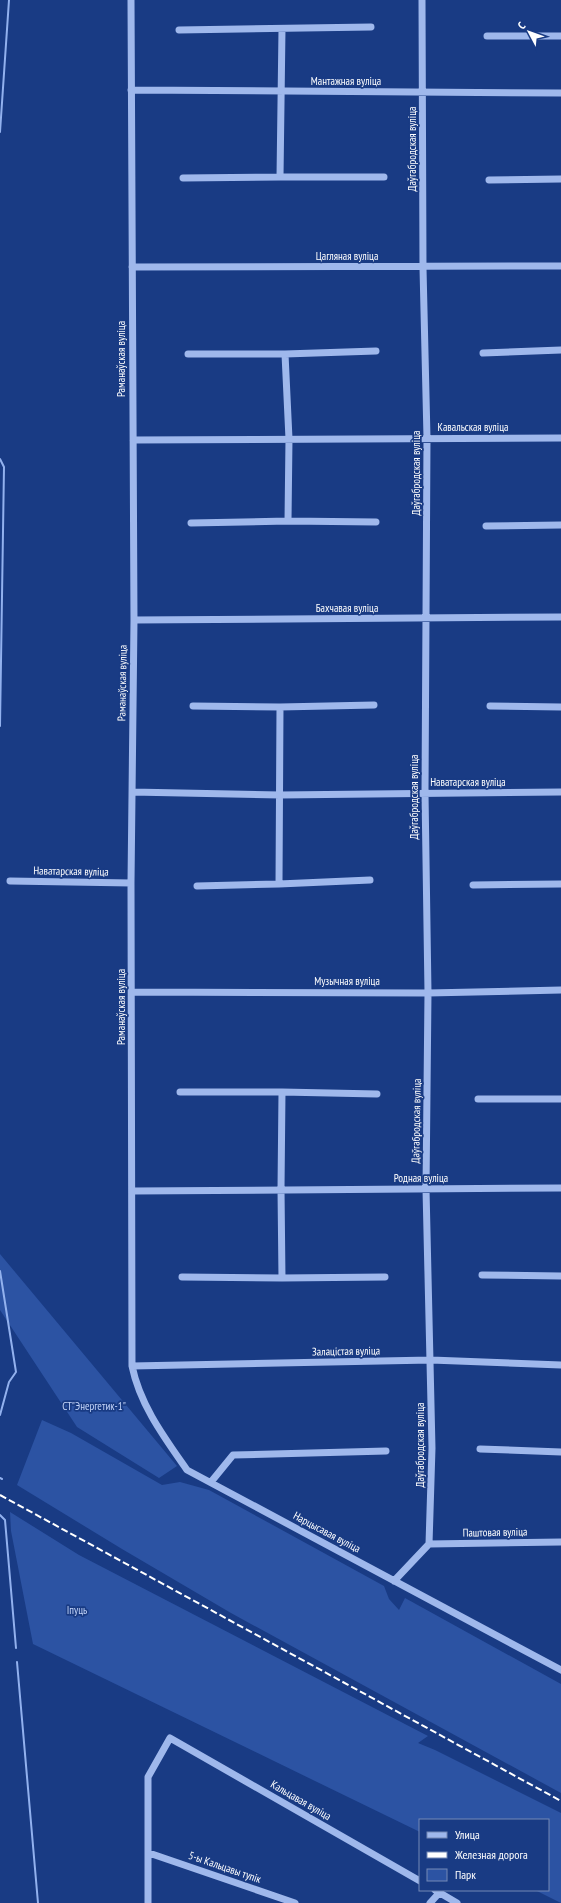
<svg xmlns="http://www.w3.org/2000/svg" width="561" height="1903" font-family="'PT Sans Narrow',sans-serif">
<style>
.green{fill:#2c53a3}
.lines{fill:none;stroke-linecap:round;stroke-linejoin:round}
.stream{stroke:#92b1ee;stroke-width:2}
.minor{stroke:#9fb8ec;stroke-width:7}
.rail{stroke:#fff;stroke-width:2;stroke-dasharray:7 3;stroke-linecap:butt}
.labels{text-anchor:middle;stroke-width:3.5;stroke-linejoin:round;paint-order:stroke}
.street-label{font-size:11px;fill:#fff;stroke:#193b84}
.park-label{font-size:11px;fill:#c4d5f9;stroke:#193b84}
</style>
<rect width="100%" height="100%" fill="#193b84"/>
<!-- green -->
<path class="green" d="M0,1254l177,212 -18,12 -82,-51 -77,-117z
M42,1420l29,13 91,52 18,-3 29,8 175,96 5,13 10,11 6,-12 156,86v109l-330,-180 -109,-64 -105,-64z
M10,1512l69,43 349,181 -10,7 17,7 126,63v90l-26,-13h13v-70h-128v12l-387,-188 -22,-113z"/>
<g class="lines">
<!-- stream -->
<path class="stream" d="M0,132l9,-132
M0,459l4,8 -4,259
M0,1271l16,101 -7,10 -9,33
M0,1478l2,1
M0,1515l5,5 11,128
M17,1662l21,241"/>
<!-- minor -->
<path class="minor" d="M131,0l3,620 -3,263 1,483c8,39 32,71 55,104l374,200
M179,30l192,-3
M487,36h74
M131,90l430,3
M280,177h104
M183,178l97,-1 2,-148
M489,180l72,-1
M132,267l429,-1
M483,353l78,-3
M188,354h97l4,85 -1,82 -97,2
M285,354l91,-3
M133,440l428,-2
M288,521l88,1
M486,526l75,-1
M134,620l427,-3
M193,706l87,1 -1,177 -82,2
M490,706l71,1
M280,707l94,-2
M132,792l148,3 281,-3
M10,881l121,2
M279,884l91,-4
M473,885l88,-1
M132,992l296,1 133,-3
M180,1092h102l-1,97 1,89 -100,-1
M282,1092l95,2
M478,1099h83
M133,1191l428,-3
M482,1275l79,1
M282,1278l103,-1
M132,1366l299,-6 130,5
M480,1449l81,3
M211,1482l22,-27 153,-4
M429,1544l132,-2
M394,1581l35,-37 3,-96 -6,-259 2,-196 -3,-200 2,-355 -4,-170 -1,-268
M149,1853l146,50
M435,1890l22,13
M148,1903v-126l22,-39 250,143
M430,1903l10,-11"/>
<!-- rail -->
<path class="rail" d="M0,1495l561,306"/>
</g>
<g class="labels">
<!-- street labels -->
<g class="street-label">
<text x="346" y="85">Мантажная вуліца</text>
<text transform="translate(412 149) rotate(-90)" y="4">Даўгабродская вуліца</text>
<text x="347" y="260">Цагляная вуліца</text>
<text transform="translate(121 359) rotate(-90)" y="4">Раманаўская вуліца</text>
<text x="473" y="431">Кавальская вуліца</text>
<text transform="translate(416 473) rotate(-90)" y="4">Даўгабродская вуліца</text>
<text x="347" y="612">Бахчавая вуліца</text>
<text transform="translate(122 683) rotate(-89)" y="4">Раманаўская вуліца</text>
<text x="468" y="786">Наватарская вуліца</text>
<text transform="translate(414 797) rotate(-90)" y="4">Даўгабродская вуліца</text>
<text transform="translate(71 871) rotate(1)" y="4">Наватарская вуліца</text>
<text x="347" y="985">Музычная вуліца</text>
<text transform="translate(121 1007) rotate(-90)" y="4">Раманаўская вуліца</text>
<text transform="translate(416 1121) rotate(-89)" y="4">Даўгабродская вуліца</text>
<text x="421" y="1182">Родная вуліца</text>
<text transform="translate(346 1351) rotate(-1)" y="4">Залацістая вуліца</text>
<text transform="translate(420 1445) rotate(-90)" y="4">Даўгабродская вуліца</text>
<text transform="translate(327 1532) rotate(28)" y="4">Нарцысавая вуліца</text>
<text transform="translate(495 1532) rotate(-1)" y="4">Паштовая вуліца</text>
<text transform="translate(301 1800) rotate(30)" y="4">Кальцавая вуліца</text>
<text transform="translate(225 1867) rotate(19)" y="4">5-ы Кальцавы тупік</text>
</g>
<!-- park labels -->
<g class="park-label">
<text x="94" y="1410">СТ"Энергетик-1"</text>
<text x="77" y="1614">Іпуць</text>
</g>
</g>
<!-- legend -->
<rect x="419" y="1819" width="130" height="72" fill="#193b84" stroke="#7589b5"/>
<rect x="427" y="1832" width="20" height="6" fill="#9fb8ec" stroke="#7589b5"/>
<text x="455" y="1839" font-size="12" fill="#ffffff">Улица</text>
<rect x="427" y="1852" width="20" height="6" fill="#ffffff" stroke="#7589b5"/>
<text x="455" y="1859" font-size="12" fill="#ffffff">Железная дорога</text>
<rect x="427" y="1869" width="20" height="12" fill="#2c53a3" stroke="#7589b5"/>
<text x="455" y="1879" font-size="12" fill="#ffffff">Парк</text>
<!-- north arrow -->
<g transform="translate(529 32) rotate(311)" stroke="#193b84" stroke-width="3" paint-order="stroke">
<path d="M0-3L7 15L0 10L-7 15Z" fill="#ffffff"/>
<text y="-6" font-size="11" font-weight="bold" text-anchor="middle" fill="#ffffff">С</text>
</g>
</svg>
